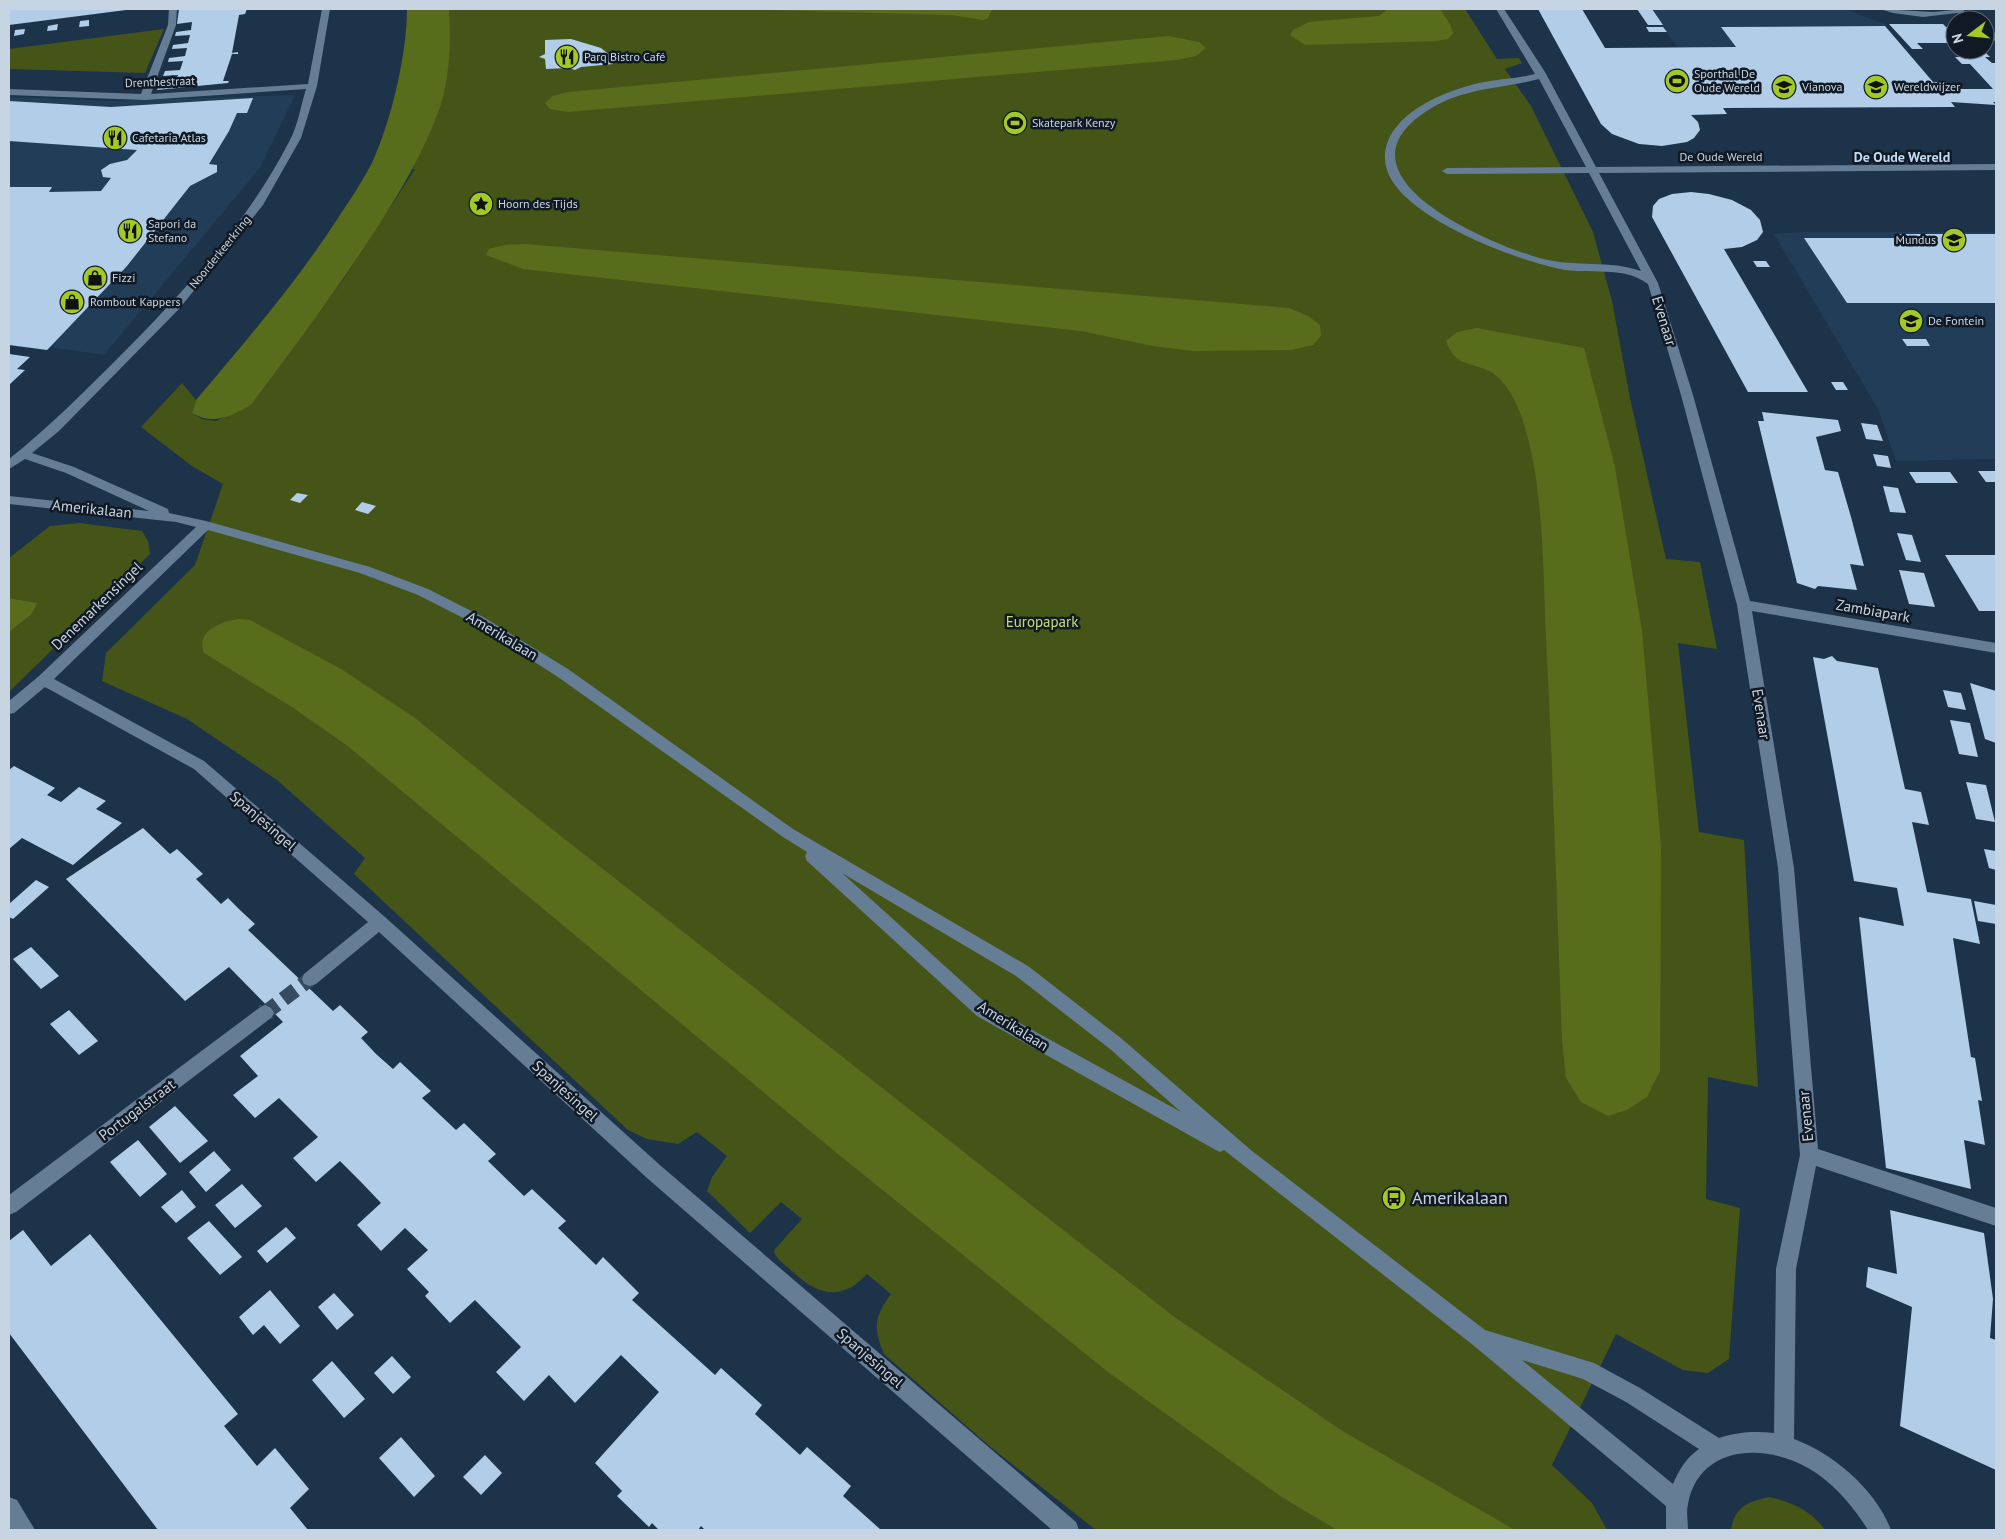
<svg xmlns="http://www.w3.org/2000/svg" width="2005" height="1539" font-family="'PT Sans',sans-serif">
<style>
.built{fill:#223d58}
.green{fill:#455518}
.water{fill:#586d1b}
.building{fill:#b2cde8}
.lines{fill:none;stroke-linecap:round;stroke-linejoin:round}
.minor-tunnel-far1{stroke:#364b60;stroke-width:15;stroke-dasharray:15 8;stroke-linecap:butt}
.minor-tunnel{stroke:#364b60;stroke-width:19;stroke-dasharray:19 9;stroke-linecap:butt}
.minor{fill:#657e96;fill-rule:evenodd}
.labels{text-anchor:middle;stroke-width:5;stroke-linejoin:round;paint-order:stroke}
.far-poi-label{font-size:12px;fill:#c7d5e2;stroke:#111a24;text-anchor:start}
.far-street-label{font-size:12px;fill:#c7d5e2;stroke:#111a24}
.far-neighbourhood-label{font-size:14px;font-weight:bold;fill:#c0dbf6;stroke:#111a24}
.street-label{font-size:15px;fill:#c7d5e2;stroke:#111a24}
.park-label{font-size:15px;fill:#c0e075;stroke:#111a24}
.near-poi-label{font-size:18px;fill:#c7d5e2;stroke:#111a24;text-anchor:start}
</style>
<rect width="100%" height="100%" fill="#1d3349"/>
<!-- built -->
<path class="built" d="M1649,9h196l39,15 71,83 -232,1z
M295,95l-35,73 -156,187 -95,-14v-244l103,4z
M1801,232h195v227l-100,2 -18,-52 -104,-175z"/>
<!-- green -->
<path class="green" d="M449,9h1016l32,50 22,-1 3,5 -17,6 26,37 62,126 19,69 18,97 36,161 34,3 17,87 -39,-6 21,189 45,8 14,247 -50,-10 -2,122 34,9 -11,151 -21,14 -25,-3 -67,-36 -64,131 40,38 15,27h-511l-103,-81 -109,-95c-11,-26 -10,-37 7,-60l-24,-20c-26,28 -49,21 -74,-2 -6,-6 -16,-12 -19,-20l1,-3 27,-30 -21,-17 -31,31 -43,-42 5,-14 15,-21 -30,-24 -19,12 -31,-5 -19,-9 -274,-256 11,-16 -88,-78 -90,-61 -85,-38 4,-28 89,-88 28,-81 -31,-18 -51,-39 41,-44 14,17 -4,13 10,6 14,2 36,-17 93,-127 70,-108h-2l36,-139z
M164,29l-19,44 -136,-4v-20z
M79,523l63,8 6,10 2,13 -141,138v-60l23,-18 4,-11 -27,-5v-40l41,-32z
M1769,1497c23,5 42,13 56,33h-94c4,-24 17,-28 38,-33z"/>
<!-- water -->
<path class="water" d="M407,9h42c2,32 1,70 -10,101 -16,44 -39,82 -64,121 -38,59 -81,116 -123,173 -20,12 -38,22 -60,9l4,-13c50,-59 100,-117 142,-182 12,-18 24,-36 34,-55 19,-42 35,-108 35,-154z
M730,9h262l-4,9 -5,2 -32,-5z
M1385,9h55l10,15 3,9 -5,6 -11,2 -132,4 -15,-10 3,-5 16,-8 70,-6 7,-5z
M1169,36l30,6 7,6 -10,8 -19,4 -609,52 -18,-3 -5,-6 8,-7 15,-4z
M525,244l764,64 19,8 12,9 1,11 -8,9 -21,5 -98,1 -41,-5 -72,-15 -558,-62 -37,-14 3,-6 15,-4z
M1477,328l107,20 31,119 27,164 19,215 -1,225 -13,26 -20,13 -19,6 -27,-14 -15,-24 -4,-38c-5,-134 -9,-269 -16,-403 -3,-66 -2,-142 -20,-206 -5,-19 -17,-50 -37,-60 -20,-10 -34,-4 -43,-30l11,-9z
M9,598l28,5 -5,11 -23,18z
M239,619l11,1 91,49 74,49 128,104 630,494 171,116 171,98h-178l-57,-34 -172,-124 -275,-222 -484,-403 -57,-40 -88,-54c-9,-22 18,-32 35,-34z"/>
<!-- building -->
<path class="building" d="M9,9h117v1l-117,15z
M179,9h68l-2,5 -6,1 -7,38 6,-1v2h-6l-9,27h6l-1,2 -71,7 2,-5 15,-1 4,-9 -15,1 2,-5 15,-1 3,-9 -15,1 1,-4 16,-2 2,-8 -15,1 1,-4 15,-2 2,-8 -15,1 1,-4 15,-2 1,-8 -15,2z
M1538,9h44l23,39 131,-1 -15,-20 164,-1 48,56h13l5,7h42l-23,-25h-8l-7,-7h21l-4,-5h13l5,5h-5l7,6h4v39h-3l3,3 -45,-3 4,5 -232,1 4,6 -36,1 7,7 2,8 -6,8 -7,4 -25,4 -23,-2 -27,-10 -11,-10z
M1637,9h15l11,16h-15z
M89,20v6l-10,1 1,-6z
M58,24l-1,6 -10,1 1,-5z
M1889,24h54l3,3h9v16h-38l6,6h-11z
M1646,27h17l4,5h-18z
M25,29l-1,5 -10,2 1,-6z
M571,39l30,9 11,9 1,7 -32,3 -6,3 -6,-2 -23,1 -1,-10 -6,-2 6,-3v-14z
M253,98l-6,15h-10l-8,18 -20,33 8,1v7l-27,14 -63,80 -76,80 -4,4 -38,-5v-158h43l-3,5 52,-1 10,-13 -8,-1 -2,-7 9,-6 17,-4 10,-10 -128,-9v-40l102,6z
M1691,192l18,2 23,6 19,10 9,10 3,12 -6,8 -15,7 -18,2 84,143h-60l-96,-175 1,-11 6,-7 13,-5z
M1900,234h96v69h-149l-43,-65h98z
M1753,261h13l4,6h-13z
M1902,339h24l4,7h-23z
M9,354l21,3 -13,12 8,1 -16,15z
M1831,382h12l5,8h-12z
M1762,412l76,8 3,11 -25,6 9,33 13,2 13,45 13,49 -14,-2 7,26 -39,-4 -3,3 -18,-6 -39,-162h6z
M1861,423l16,2 6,16 -17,-2z
M1873,454l15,2 3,12 -14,-2z
M1978,471h18v11h-10z
M1909,472h41l8,11h-42z
M1883,486l15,2 8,25 -16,-1z
M297,493l11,2 -8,8 -10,-3z
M362,502l14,4 -8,8 -13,-4z
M1897,533l15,2 9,27 -15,-2z
M1945,555h51v56h-17z
M1899,570l25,3 11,34 -26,-3z
M1832,656l5,5 41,7 27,121 16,3 8,33 -17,-3 15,70 44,7 9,45 -27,-6 18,119 4,1 7,43 -4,-1 7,45 -21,-5 7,49 -85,-21 -27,-251 45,9 -7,-38 -43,-7 -41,-224 11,2z
M1970,683l26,8v52l-11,-4z
M1943,690l18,3 5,17 -18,-3z
M1950,720l20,3 8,34 -19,-3z
M14,766l41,22 -8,7 14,7 18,-15 27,14 -10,8 26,14 -49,42 -51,-27 -13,11v-79z
M1966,782l20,3 9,37 -19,-3z
M143,828l27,26 7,-5 26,25 -7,5 25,25 7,-6 13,13 14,13 -7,6 85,81 7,-6 28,27 -7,6 15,16 17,15 7,-7 31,29 -9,7 34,32 8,-7 32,31 -8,7 36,35 8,-7 34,32 -8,7 38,37 7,-8 36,36 -7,7 83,75 6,-7 41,37 -7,9 22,20 23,21 7,-8 44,39 -8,10 38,34h-176l-4,-4 -3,4h-39l-7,-7 -3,4 -32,-31 5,-5 -27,-28 64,-71 -38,-37 -46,48 -26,-28 -25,26 -28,-29 25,-25 -46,-47 -25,23 -25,-27 4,-4 -22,-23 21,-19 -23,-22 -24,23 -24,-26 24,-22 -20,-21 -21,-21 -24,21 -23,-24 25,-21 -39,-39 -24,20 -22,-23 25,-19 -18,-20 43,-34 -54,-55 -44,34 -119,-122z
M1984,849l12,2v19l-7,-2z
M36,880l13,7 -36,32 -4,-2v-13z
M1974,901l22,4v19l-18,-3z
M31,947l28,29 -18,13 -28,-30z
M69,1010l29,31 -19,14 -29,-31z
M175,1106l33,35 -28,22 -31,-36z
M138,1140l29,34 -27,23 -30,-35z
M214,1151l17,19 -25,22 -17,-20z
M242,1184l20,22 -27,22 -20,-23z
M182,1190l14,17 -20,16 -15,-16z
M1890,1210l94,23 9,66 -3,39 6,2v130l-96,-44 12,-119 -46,-20 2,-20 29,7z
M209,1221l33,36 -22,18 -33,-37z
M286,1227l10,11 -29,25 -10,-12z
M23,1230l28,36 39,-32 148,180 -14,12 33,40 18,-18 34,41 -19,19 18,22h-150l-149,-197v-92z
M270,1290l30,36 -20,18 -16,-19 -11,10 -14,-18z
M334,1293l20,22 -17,15 -19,-23z
M392,1356l19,21 -18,17 -19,-21z
M332,1361l33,38 -21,19 -32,-38z
M401,1437l34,39 -21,21 -35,-39z
M485,1455l17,18 -21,22 -18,-18z"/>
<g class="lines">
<!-- minor-tunnel-far1 -->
<path class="minor-tunnel-far1" d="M265,1013l45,-34"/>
<!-- minor-tunnel -->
<path class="minor-tunnel" d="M265,1013l2,-2"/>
<!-- minor -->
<path class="minor" d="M169,9h8l-1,16 -25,69 157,-10 14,-75h8l-13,77 -16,52 -38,67 -84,104 -120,122 -27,22 42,14 94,42 1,4 37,8 164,46 58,22 57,29 83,51 225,160 235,137 94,73 130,112 233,179 109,33 46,25 79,50c19,-6 35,-7 55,-5l2,-164 24,-114 -22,-287 -41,-263 -56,-210 -33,-111c-25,-19 -59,-9 -88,-15 -44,-9 -174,-56 -175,-110 -1,-44 59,-68 94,-76 18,-4 37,-4 56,-9l-39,-65h8l41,63 51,95 400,-3v6l-397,3 59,110 35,112 57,206 246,42v10l-244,-42 42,257 24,281 178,59v18l-180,-60 -20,103 -2,170c40,15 82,51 97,91h-23c-15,-24 -35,-48 -60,-62 -43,-25 -109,-23 -120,36 -2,8 0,17 0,26h-22v-24l-193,-161 -249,-195 -4,2 -6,-3 -237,-133 -170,-155 -2,-5 2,-4 -24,-15 -225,-160 -83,-53 -57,-29 -58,-22 -152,-43 -154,149 150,82 181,156 276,249 415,356 3,8h-27l-405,-352 -268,-246 -63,52 -6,2 -6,-2 -2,-5 2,-5 64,-52 -174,-153 -149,-82 -31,26 -5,1v-13l30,-25 157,-149 -20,-5 -167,-18v-8l140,15 -83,-38 -41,-14 -16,10v-10c38,-30 75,-67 110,-102 65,-65 129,-135 171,-217 8,-15 11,-35 16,-51l-161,11 -136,-5v-6l132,5 27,-69zM1539,79l47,88 -139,1 -5,3 5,3 142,-1 52,98c-31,-11 -66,-4 -98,-12 -55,-15 -219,-85 -113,-150 36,-22 70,-20 109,-30zM842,873l174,103 94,73 71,63 -192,-106zM1522,1360l61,19 43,23 73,47c-13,9 -20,21 -26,35z
M1880,9l53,3 32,-3 -1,2 15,9h-10l-12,-7 -34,4 -30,-4z
M1985,25l11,9v8l-11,-9z
M265,1005l6,3 3,5 -3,5 -255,194 -7,3v-20l250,-187z
M9,1497l8,3 18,30h-24l-2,-4z"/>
</g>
<!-- icons -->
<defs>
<g id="restaurant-disc" transform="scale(1.25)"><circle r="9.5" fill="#a2c928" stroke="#111a24"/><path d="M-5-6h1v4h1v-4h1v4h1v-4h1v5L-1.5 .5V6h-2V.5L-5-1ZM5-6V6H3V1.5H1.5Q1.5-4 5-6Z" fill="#111"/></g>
<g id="stadium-disc" transform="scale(1.25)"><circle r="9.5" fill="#a2c928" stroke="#111a24"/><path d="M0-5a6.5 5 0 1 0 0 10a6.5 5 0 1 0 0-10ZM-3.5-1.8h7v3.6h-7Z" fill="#111"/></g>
<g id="school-disc" transform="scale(1.25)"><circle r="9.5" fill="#a2c928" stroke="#111a24"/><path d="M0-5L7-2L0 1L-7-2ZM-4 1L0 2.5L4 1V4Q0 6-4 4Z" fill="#111"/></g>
<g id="sight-disc" transform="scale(1.25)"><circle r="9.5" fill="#a2c928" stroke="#111a24"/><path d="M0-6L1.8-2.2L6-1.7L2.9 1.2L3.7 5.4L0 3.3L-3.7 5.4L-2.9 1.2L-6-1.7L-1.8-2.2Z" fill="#111"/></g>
<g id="shop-disc" transform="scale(1.25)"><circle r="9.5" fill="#a2c928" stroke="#111a24"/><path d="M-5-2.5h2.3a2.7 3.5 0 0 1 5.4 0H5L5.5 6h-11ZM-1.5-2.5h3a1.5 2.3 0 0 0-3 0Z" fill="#111"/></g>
<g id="bus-disc" transform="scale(1.25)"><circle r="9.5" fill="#a2c928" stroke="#111a24"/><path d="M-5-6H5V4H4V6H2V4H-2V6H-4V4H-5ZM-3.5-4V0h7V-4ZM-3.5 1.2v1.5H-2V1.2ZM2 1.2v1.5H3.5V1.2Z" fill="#111"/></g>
</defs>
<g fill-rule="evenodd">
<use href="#restaurant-disc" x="567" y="57"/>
<use href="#stadium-disc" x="1677" y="81"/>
<use href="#school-disc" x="1784" y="87"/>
<use href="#school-disc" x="1876" y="87"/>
<use href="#stadium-disc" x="1015" y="123"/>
<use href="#restaurant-disc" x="115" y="138"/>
<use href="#sight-disc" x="481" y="204"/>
<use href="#restaurant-disc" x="130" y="231"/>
<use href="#school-disc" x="1954" y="240"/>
<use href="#shop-disc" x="95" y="278"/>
<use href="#shop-disc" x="72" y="302"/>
<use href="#school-disc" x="1911" y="321"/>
<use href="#bus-disc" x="1394" y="1198"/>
</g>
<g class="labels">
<!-- far-poi labels -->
<g class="far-poi-label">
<text x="584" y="61">Parq Bistro Café</text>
<text x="1694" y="78">Sporthal De<tspan x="1694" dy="14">Oude Wereld</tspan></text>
<text x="1802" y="91">Vianova</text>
<text x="1894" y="91">Wereldwijzer</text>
<text x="1032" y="127">Skatepark Kenzy</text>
<text x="132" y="142">Cafetaria Atlas</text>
<text x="498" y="208">Hoorn des Tijds</text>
<text x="148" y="228">Sapori da<tspan x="148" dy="14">Stefano</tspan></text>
<text x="1936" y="244" text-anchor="end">Mundus</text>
<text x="112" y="282">Fizzi</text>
<text x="90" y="306">Rombout Kappers</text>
<text x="1928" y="325">De Fontein</text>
</g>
<!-- far-street labels -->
<g class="far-street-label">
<text transform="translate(160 82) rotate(-2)" y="4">Drenthestraat</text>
<text x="1721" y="161">De Oude Wereld</text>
<text transform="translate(220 252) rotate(-51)" y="4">Noorderkeerkring</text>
</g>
<!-- far-neighbourhood labels -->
<g class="far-neighbourhood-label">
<text x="1902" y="162">De Oude Wereld</text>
</g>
<!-- street labels -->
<g class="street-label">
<text transform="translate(1664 321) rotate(73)" y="5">Evenaar</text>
<text transform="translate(92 509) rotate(6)" y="5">Amerikalaan</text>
<text transform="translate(97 606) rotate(-44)" y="5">Denemarkensingel</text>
<text transform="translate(1873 611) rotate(10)" y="5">Zambiapark</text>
<text transform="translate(502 636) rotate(31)" y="5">Amerikalaan</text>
<text transform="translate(1761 714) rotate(81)" y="5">Evenaar</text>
<text transform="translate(263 821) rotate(41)" y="5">Spanjesingel</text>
<text transform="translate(1013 1026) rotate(32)" y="5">Amerikalaan</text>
<text transform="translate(565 1091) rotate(42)" y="5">Spanjesingel</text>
<text transform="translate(137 1110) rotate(-37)" y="5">Portugalstraat</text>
<text transform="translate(1806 1116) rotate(-95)" y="5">Evenaar</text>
<text transform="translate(870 1358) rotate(41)" y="5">Spanjesingel</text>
</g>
<!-- park labels -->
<g class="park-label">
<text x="1042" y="627">Europapark</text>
</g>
<!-- near-poi labels -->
<g class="near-poi-label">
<text x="1412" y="1204">Amerikalaan</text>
</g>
</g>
<!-- border -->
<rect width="2005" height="1539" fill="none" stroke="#c7d5e2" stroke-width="20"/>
<!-- north arrow -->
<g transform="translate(1970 35) rotate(254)"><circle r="24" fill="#111a24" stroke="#5a6570"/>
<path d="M0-4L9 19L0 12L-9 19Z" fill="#a2c928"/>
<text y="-8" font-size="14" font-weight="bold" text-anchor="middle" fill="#c7d5e2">N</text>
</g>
</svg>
